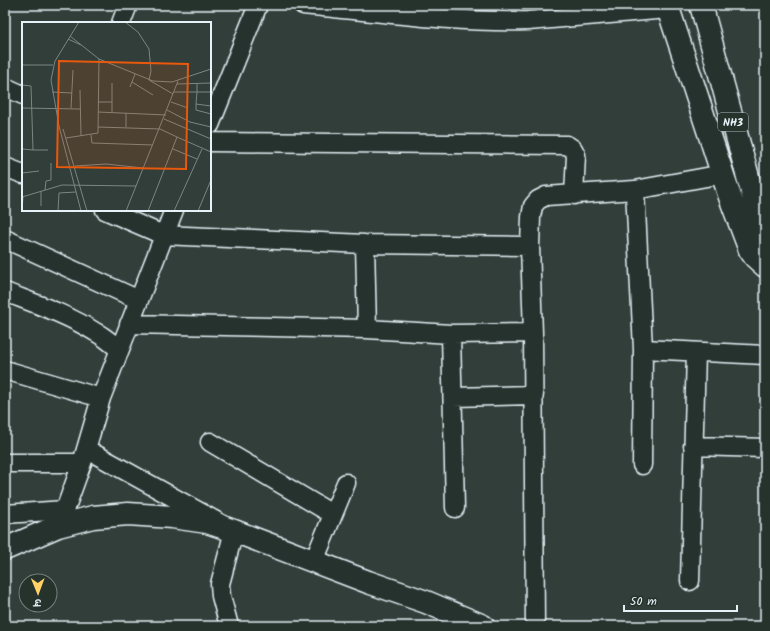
<svg xmlns="http://www.w3.org/2000/svg" width="770" height="631" font-family="Kalam,'Playpen Sans Deva',sans-serif">
<style>
.lines{fill:none;stroke-linecap:round;stroke-linejoin:round}
.street-casing{stroke:#e8f1f8;stroke-width:21}
.secondary-casing{stroke:#e8f1f8;stroke-width:25}
.highway-casing{stroke:#e8f1f8;stroke-width:25}
.street{stroke:#26332d;stroke-width:18}
.secondary{stroke:#26332d;stroke-width:22}
.highway{stroke:#26332d;stroke-width:22}
.labels{text-anchor:middle;stroke-width:3;stroke-linejoin:round;paint-order:stroke}
.shield{fill:#26332d;stroke:#aeb8bb;stroke-width:1}
.shield-label{font-size:11px;font-weight:bold;fill:#e8f1f8}
.inset-road{fill:none;stroke:#7b8685;stroke-width:1}
.view{fill:#e8590c;fill-opacity:0.15;stroke:#e8590c;stroke-width:2}
.inset-edge{fill:none;stroke:#e8f1f8;stroke-width:2}
</style>
<rect width="100%" height="100%" fill="#323e39"/>
<filter id="ink" filterUnits="userSpaceOnUse"><feTurbulence type="fractalNoise" baseFrequency=".025" numOctaves="2"/><feDisplacementMap in="SourceGraphic" scale="8" xChannelSelector="R" yChannelSelector="G"/><feConvolveMatrix kernelMatrix="1 2 1 2 8 2 1 2 1" color-interpolation-filters="sRGB"/></filter>
<g filter="url(#ink)">
<g class="lines">
<!-- street casing -->
<g class="street-casing">
<path id="street" d="M303,5c75,7 150,18 225,16l140,-12
M121,23l7,-18
M5,87l18,8
M210,125l48,-120
M210,142l357,3 6,4 3,6 -2,40
M5,167l18,7
M635,190l8,159 -1,116
M105,210l58,25 202,9 165,2
M5,239l134,61
M365,244l2,85
M5,292c31,12 64,23 92,41 8,4 15,11 22,16
M129,324l238,5 84,5 82,-1
M451,334l4,174
M643,349l122,6
M5,370l96,28
M453,397l81,-2
M210,442l122,72
M693,446l72,2
M86,449l148,82 -14,53 1,12 8,30
M5,463h77
M5,514l60,-4
M58,526l7,-16 17,-47 19,-65 73,-188
M314,561l32,-78
M690,581l6,-229
M535,626l-2,-293 -3,-87 1,-29 2,-11 5,-6 8,-4 89,-6 88,-16"/>
</g>
<!-- secondary casing -->
<g class="secondary-casing">
<path id="secondary" d="M5,549l53,-23 35,-9 35,-3 44,3 35,5 27,9 134,51 58,20 57,24"/>
</g>
<!-- highway casing -->
<g class="highway-casing">
<path id="highway" d="M667,5l63,192 20,53 5,7 10,9
M701,5l64,234"/>
</g>
<!-- street -->
<use href="#street" class="street"/>
<!-- secondary -->
<use href="#secondary" class="secondary"/>
<!-- highway -->
<use href="#highway" class="highway"/>
</g>
</g>
<g class="labels">
<!-- shield labels -->
<rect class="shield" x="718" y="113" width="30" height="18" rx="3"/>
<g class="shield-label">
<text x="733" y="126">NH3</text>
</g>
</g>
<!-- overview -->
<g transform="translate(22 22)">
<rect width="189" height="189" fill="#323e39"/>
<path class="inset-road" d="M57,0l-24,39 -4,19 8,46 22,85M103,0l13,10 11,17 2,22 -2,9 24,14M48,14l29,23 54,22 19,1 39,-13M46,17l13,6M0,43h31M110,60l21,13M90,61v29M155,62l34,-1M0,63l9,1 2,64 -11,-1M108,65l5,-13M58,68l1,46M30,70l20,1M152,70h23v-9M189,70h-14l-1,12 15,2M76,80h14M149,80l17,6M174,82v6l15,4M0,86l58,1M49,86l2,-38M145,88l23,12 21,5M76,90l68,3M142,97l47,20M76,105l62,2 17,8M104,105v-14M41,107l24,82M69,113l1,8 61,2M44,116l32,-5 1,-74M151,127l24,10M11,128h15M53,144l31,-2 37,4M0,151l17,-2M23,168l1,-9 5,-1v-17M19,169v15M0,175l40,-12 74,1M0,189l1,-14M36,189l1,-18 17,-1M104,189l52,-130M126,189l29,-74 34,15M152,189l28,-62M176,189l13,-31"/>
<path class="view" d="M37,39l129,3 -2,105 -129,-2z"/>
<rect width="189" height="189" class="inset-edge"/>
</g>
<!-- margin -->
<rect width="770" height="631" fill="none" stroke="#26332d" stroke-width="20"/>
<rect x="10" y="10" width="750" height="611" fill="none" stroke="#e8f1f8" stroke-width="1.5" filter="url(#ink)"/>
<!-- north arrow -->
<g transform="translate(38 593) rotate(179)"><circle r="19" fill="#26332d" stroke="#747f7e"/>
<path d="M0-3L7 15L0 10L-7 15Z" fill="#ffd166"/>
<text y="-6" font-size="11" font-weight="bold" text-anchor="middle" fill="#e8f1f8">उ</text>
</g>
<!-- scale -->
<path d="M624 605v6h113v-6" fill="none" stroke="#e8f1f8" stroke-width="2"/>
<text x="630" y="605" font-size="12" fill="#e8f1f8" stroke="#26332d" stroke-width="3" paint-order="stroke">50 m</text>
</svg>
